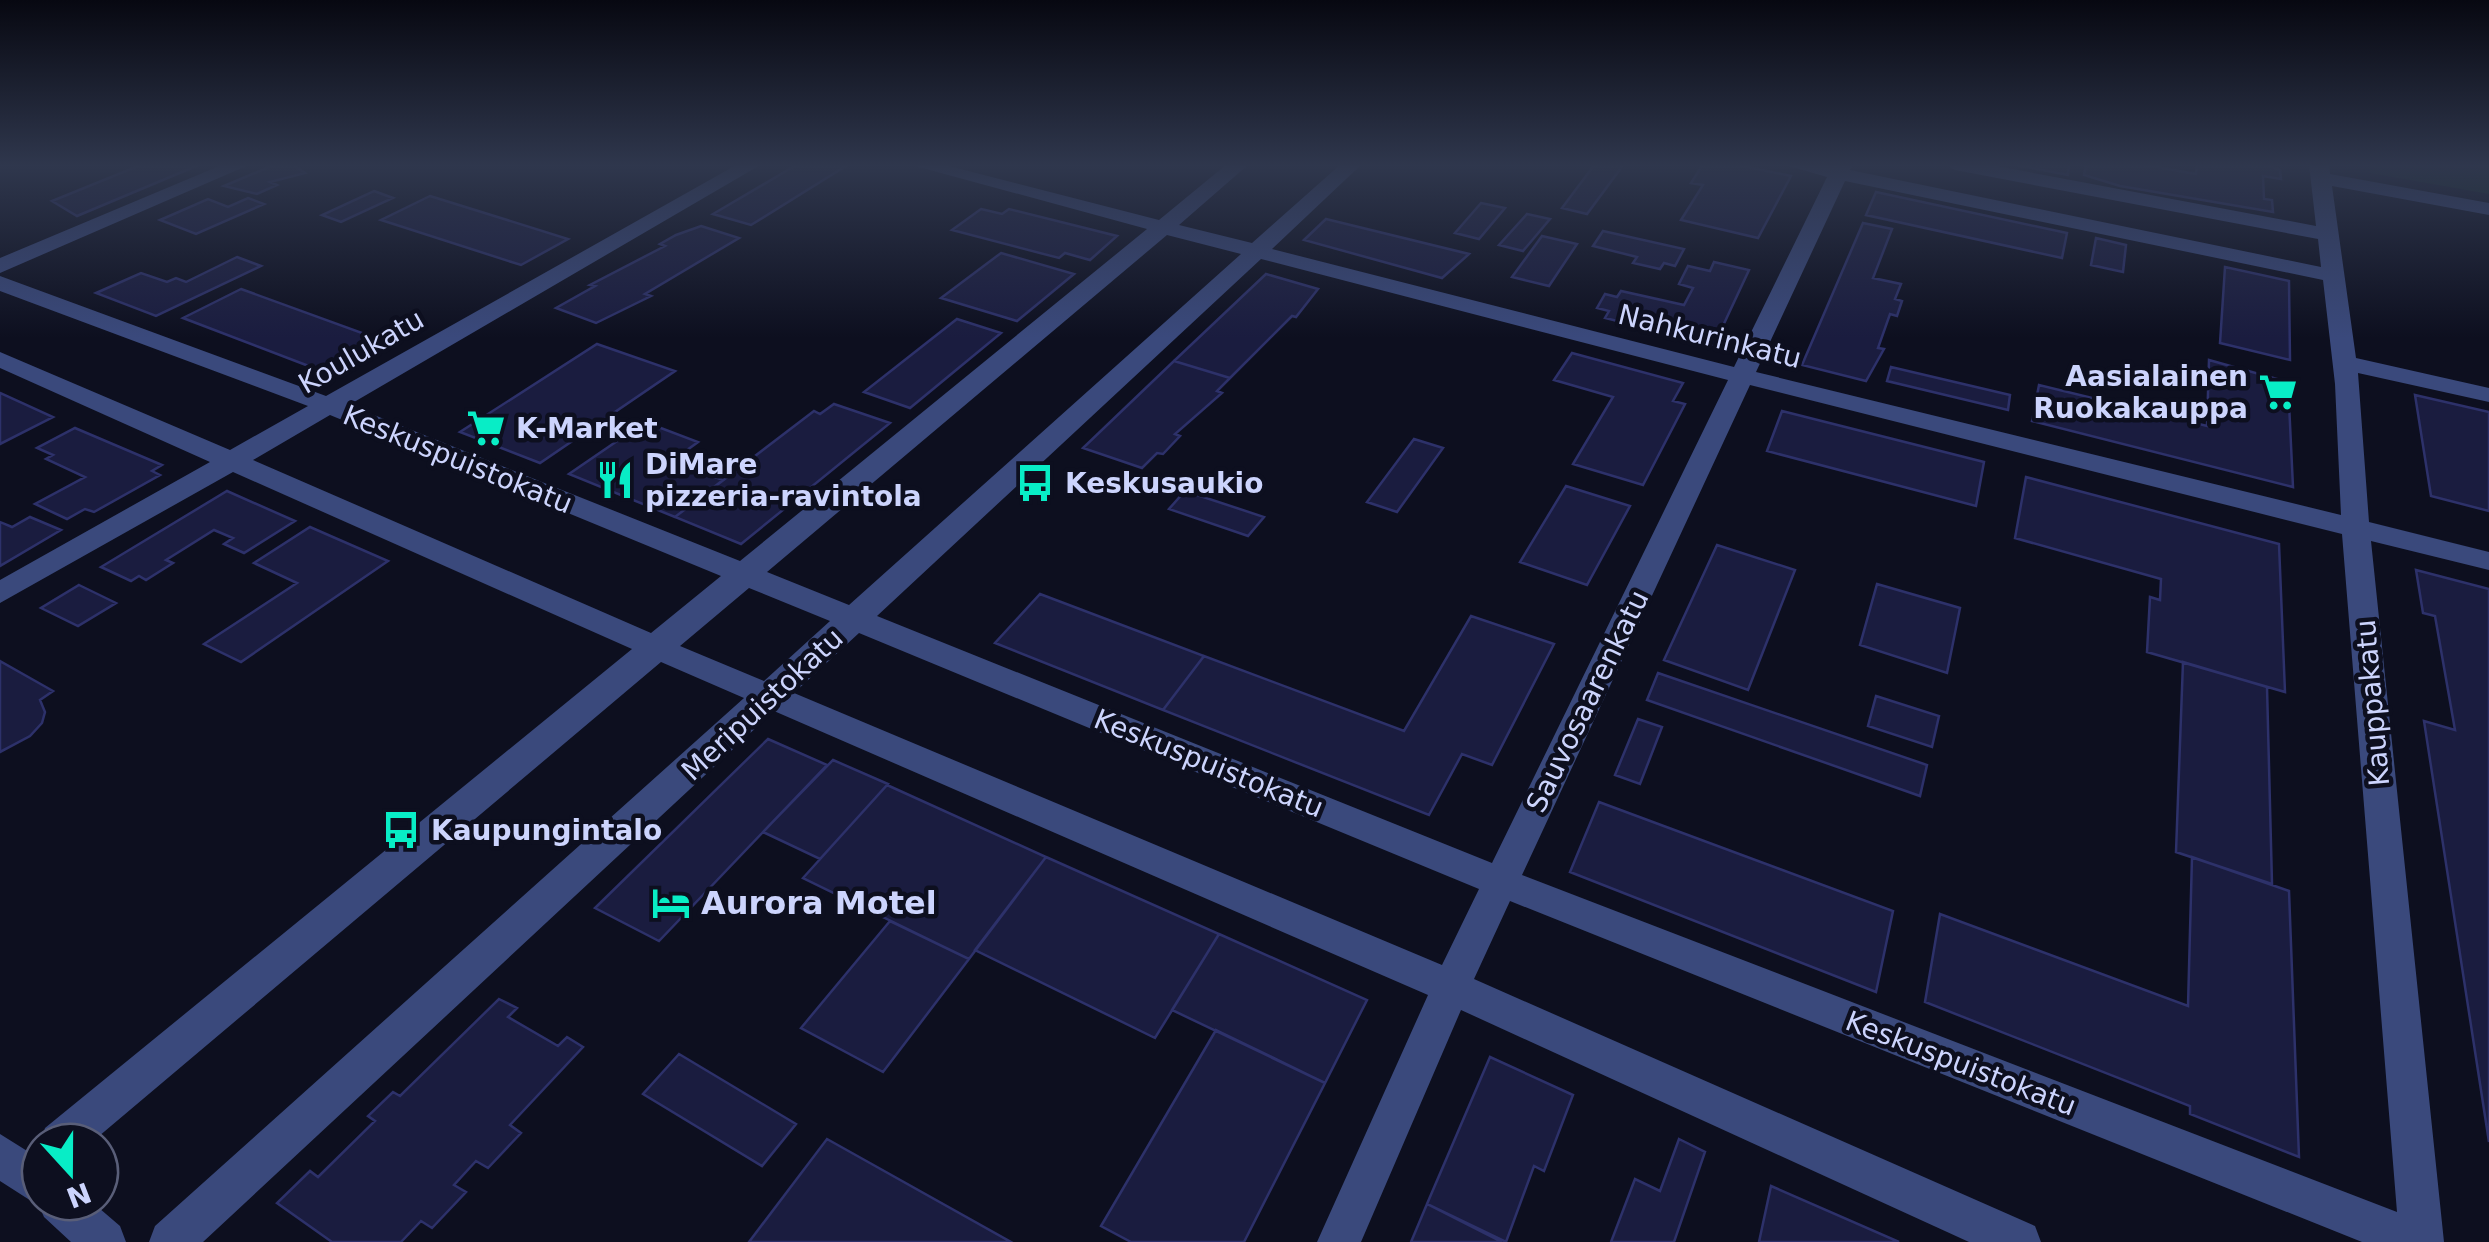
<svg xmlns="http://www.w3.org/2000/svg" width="2489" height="1242" font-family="'DejaVu Sans',sans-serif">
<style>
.green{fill:#102821}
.building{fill:#1a1c3f;stroke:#2d316a;stroke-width:2.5}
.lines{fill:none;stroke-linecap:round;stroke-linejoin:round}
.minor{fill:#3a497c;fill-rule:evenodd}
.labels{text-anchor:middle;stroke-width:9;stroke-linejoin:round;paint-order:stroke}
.street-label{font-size:28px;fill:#ccd4fd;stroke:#0d0f1f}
.poi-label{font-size:28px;font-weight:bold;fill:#ccd4fd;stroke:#0d0f1f;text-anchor:start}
.near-poi-label{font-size:32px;font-weight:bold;fill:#ccd4fd;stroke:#0d0f1f;text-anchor:start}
</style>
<rect width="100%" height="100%" fill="#0d0f1f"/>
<!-- green -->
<path class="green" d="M2369,164l120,1v29l-119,-21z"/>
<!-- building -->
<path class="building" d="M143,164h58l-124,52 -25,-15z
M276,164h16l13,9 -35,9 7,3 -20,9 -33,-8z
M798,164h51l-98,61 -38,-11z
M1595,164h29l-37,50 -25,-6z
M1703,164h30l58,12 -33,62 -77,-18 22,-35 -12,-2z
M2011,164h54l4,1 -1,10z
M2086,164h54l56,10 1,-10h67l16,6 1,9 -18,-3 1,23 8,1 1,12 -153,-26 -36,-11z
M374,191l19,7 -52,24 -19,-7z
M1876,192l191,41 -5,25 -196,-43z
M430,196l138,43 -47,26 -140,-45z
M248,198l16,6 -68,30 -36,-14 48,-21 20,8z
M1481,203l24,5 -26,31 -24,-6z
M981,209l21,5 7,-5 108,27 -27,24 -25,-7 -6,5 -107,-28z
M1527,214l23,5 -27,32 -24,-6z
M1326,219l143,35 -27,24 -138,-38z
M1863,223l29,6 -19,49 28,6 -6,15 7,2 -5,15 -7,-2 -12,34 6,1 -18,32 -64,-16z
M701,226l38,12 -94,56 6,2 -55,27 -40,-15 39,-22 -5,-1 75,-39 -5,-2 16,-9z
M1603,231l81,18 -9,17 -11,-3 -4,6 -27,-6 4,-6 -44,-11z
M1542,236l35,8 -28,42 -37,-9z
M2096,238l30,7 -3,27 -32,-7z
M1001,253l73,21 -57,47 -76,-23z
M237,257l24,9 -105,50 -60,-23 45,-20 26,9 9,-4 10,4z
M1714,262l35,8 -35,75 -109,-27 4,-7 -12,-3 8,-14 12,3 4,-6 63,14 9,-17 -14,-4 9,-18 22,5z
M2225,267l64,14 1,79 -70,-17z
M1266,274l52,15 -22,28 -4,-1 -62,62 -56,-17z
M241,289l143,52 -57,32 -144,-55z
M957,319l44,14 -91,75 -46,-16z
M597,344l78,27 -135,92 -80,-31z
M1572,353l111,30 -10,18 12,3 -42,81 -70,-21 40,-67 -59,-17z
M2209,360l79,22 5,105 -261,-66 7,-36 168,41z
M1174,361l56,17 -13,13 5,2 -47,41 5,2 -17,18 -6,-1 -15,15 -59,-20z
M1891,367l119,28 -2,15 -121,-29z
M0,393l53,24 -53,27z
M2415,395l74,17v99l-58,-15z
M834,404l56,19 -149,121 -66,-27 139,-106 6,3z
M1782,411l202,51 -8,44 -209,-55z
M645,422l53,20 -26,19 51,19 -48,37 -106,-43z
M75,428l87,37 -10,6 8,4 -66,37 -9,-3 -18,10 -32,-15 50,-27 -39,-18 7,-4 -16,-7z
M1414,439l29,9 -46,64 -30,-10z
M2026,477l253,67 6,148 -138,-40 3,-55 10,3 1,-21 -146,-41z
M1566,486l64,20 -43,79 -67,-23z
M227,491l68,30 -51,32 -20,-9 9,-6 -19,-8 -48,30 7,3 -27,17 -7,-4 -8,5 -30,-14z
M1185,491l79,26 -16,19 -79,-27z
M30,517l31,13 -61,36v-44l12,5z
M310,527l78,34 -147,101 -37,-18 93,-61 -43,-20z
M1717,545l78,25 -47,120 -84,-30z
M2416,570l73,19v553l-65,-421 31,9 -20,-114 -12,-3z
M1877,584l83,24 -13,65 -87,-28z
M79,585l37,18 -38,23 -37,-18z
M1040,594l164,62 -41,54 -168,-67z
M1471,616l83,28 -62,121 -30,-11 -33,61 -266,-105 41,-54 200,75z
M0,661l53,30 -13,9 5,12 -3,11 -12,13 -30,16z
M2183,662l84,25 5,197 -96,-32z
M1658,673l269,92 -7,31 -273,-96z
M1876,696l63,20 -7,31 -64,-21z
M1638,719l24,8 -22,57 -25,-9z
M768,739l59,26 -168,176 -64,-33z
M833,760l55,24 -68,75 -57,-27z
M887,785l159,72 -77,102 -166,-81z
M1599,802l294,109 -17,81 -306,-120z
M1046,857l173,77 -64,104 -180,-88z
M2192,857l97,34 10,266 -109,-43v-8l-265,-104 15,-88 248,92z
M890,921l79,38 -86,113 -82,-44z
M1219,934l148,66 -42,83 -153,-73z
M499,999l18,9 -9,9 50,29 9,-9 16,10 -73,78 11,8 -33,35 -12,-7 -22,24 12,7 -34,36 -11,-7 -20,21h-69l-55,-39 33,-32 8,6 57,-56 -7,-5 25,-24 7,4z
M1216,1030l109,53 -81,159h-113l-30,-16z
M679,1054l117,70 -34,42 -119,-72z
M1490,1057l83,38 -29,76 -10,-5 -28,76 -79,-38z
M827,1139l184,103h-262z
M1679,1139l26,13 -31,90h-63l24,-63 25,12z
M1771,1186l128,56h-140z
M1427,1204l75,38h-91z"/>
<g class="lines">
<!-- minor -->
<path class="minor" d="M224,164h27l-251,109v-15z
M738,164h24l-413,241 391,156 407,-332 -239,-65h33l218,56 68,-56h22l-70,61 73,18 89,-79h21l-90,85 462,118 93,-190 -45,-13h71l-3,6 471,97 -3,-28 -363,-69 -10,-6h41l330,62 -7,-62h20l1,10 159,29v12l-157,-29 24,172 133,30v14l-131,-29 11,149 120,30v18l-118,-29 73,701h-82l-852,-341 -36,78 561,247 6,16h-72l-508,-232 -100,232h-44l111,-247 -654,-284 -571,531h-54l6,-16 589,-528 -83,-36 -569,480 -52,2 5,-16 587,-479 -399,-177 -233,131v-23l210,-118 -210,-94v-16l230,98 78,-44 -308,-115v-15l326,120zM1845,181l478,99 12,104 6,131 -585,-143zM1167,235l74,19 -392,351 -82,-33zM1261,259l467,121 -236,483 -615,-247zM1750,385l592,149 55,678 -875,-337zM330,415l391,161 -70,57 -398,-173zM749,588l81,33 -66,60 -84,-35zM859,633l620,256 -37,76 -648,-272z
M0,1134l40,25v43h52l28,24 6,16h-55l-27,-25 -5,-11 -39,-25z"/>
</g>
<!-- sky -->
<linearGradient id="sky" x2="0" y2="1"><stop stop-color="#070811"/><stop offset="0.49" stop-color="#2f374d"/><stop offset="1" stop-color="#2f374d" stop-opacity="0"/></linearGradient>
<rect width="2489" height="338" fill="url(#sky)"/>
<!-- icons -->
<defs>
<g id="supermarket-bare" transform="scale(3)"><path d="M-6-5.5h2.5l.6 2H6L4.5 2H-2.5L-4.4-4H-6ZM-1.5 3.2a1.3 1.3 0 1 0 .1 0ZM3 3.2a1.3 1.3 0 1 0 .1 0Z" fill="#08edc6" stroke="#0d0f1f" stroke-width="2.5" paint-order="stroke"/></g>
<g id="restaurant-bare" transform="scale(3)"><path d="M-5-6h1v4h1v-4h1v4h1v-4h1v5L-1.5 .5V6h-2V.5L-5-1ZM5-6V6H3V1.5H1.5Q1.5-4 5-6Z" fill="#08edc6" stroke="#0d0f1f" stroke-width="2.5" paint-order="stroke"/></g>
<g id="bus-bare" transform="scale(3)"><path d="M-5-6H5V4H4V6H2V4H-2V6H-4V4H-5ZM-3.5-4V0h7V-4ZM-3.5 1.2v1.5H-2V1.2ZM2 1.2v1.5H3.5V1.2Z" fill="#08edc6" stroke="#0d0f1f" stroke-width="2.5" paint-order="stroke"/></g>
<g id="hotel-bare" transform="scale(3)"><path d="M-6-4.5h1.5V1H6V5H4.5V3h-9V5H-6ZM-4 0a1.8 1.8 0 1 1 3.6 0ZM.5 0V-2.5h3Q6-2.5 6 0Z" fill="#08edc6" stroke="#0d0f1f" stroke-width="2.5" paint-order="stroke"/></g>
</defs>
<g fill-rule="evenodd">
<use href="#supermarket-bare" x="2278" y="392"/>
<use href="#supermarket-bare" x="486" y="428"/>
<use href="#restaurant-bare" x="615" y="480"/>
<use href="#bus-bare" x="1035" y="483"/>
<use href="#bus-bare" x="401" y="830"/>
<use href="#hotel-bare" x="671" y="903"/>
</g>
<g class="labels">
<!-- street labels -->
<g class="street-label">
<text transform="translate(1710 336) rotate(14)" y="10">Nahkurinkatu</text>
<text transform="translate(361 351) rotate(-30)" y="10">Koulukatu</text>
<text transform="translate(458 459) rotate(22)" y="10">Keskuspuistokatu</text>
<text transform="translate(1587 701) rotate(-64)" y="10">Sauvosaarenkatu</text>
<text transform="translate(2372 703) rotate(-95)" y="10">Kauppakatu</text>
<text transform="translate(762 704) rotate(-43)" y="10">Meripuistokatu</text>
<text transform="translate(1209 763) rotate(22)" y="10">Keskuspuistokatu</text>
<text transform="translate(1961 1063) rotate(21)" y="10">Keskuspuistokatu</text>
</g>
<!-- poi labels -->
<g class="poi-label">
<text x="2248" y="386" text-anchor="end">Aasialainen<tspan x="2248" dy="32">Ruokakauppa</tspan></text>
<text x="516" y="438">K-Market</text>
<text x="645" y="474">DiMare<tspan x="645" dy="32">pizzeria-ravintola</tspan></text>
<text x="1065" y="493">Keskusaukio</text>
<text x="431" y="840">Kaupungintalo</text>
</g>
<!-- near-poi labels -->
<g class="near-poi-label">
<text x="701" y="914">Aurora Motel</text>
</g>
</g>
<!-- north arrow -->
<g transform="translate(70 1172) rotate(159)"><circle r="48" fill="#0d0f1f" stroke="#595e78" stroke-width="2.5"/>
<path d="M0-8L18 38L0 25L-18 38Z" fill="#08edc6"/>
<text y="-15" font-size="28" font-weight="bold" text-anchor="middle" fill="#ccd4fd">N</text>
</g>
</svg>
